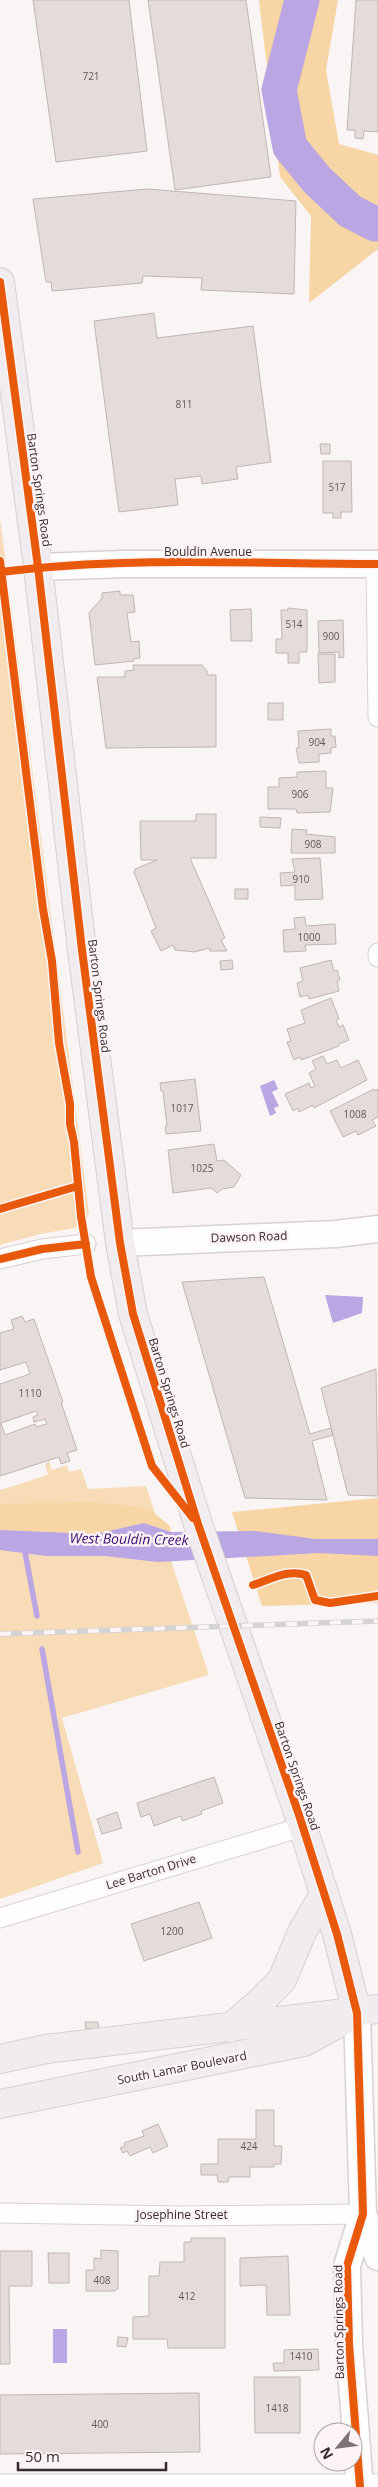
<svg xmlns="http://www.w3.org/2000/svg" width="378" height="2487" font-family="'Open Sans',sans-serif">
<style>
.green{fill:#f8dcb8}
.forest{fill:#f7d5a4}
.water{fill:#b9a6e2}
.lines{fill:none;stroke-linecap:round;stroke-linejoin:round}
.stream{stroke:#b9a6e2;stroke-width:5.5}
.river{stroke:#b9a6e2;stroke-width:35}
.building{fill:#e5dcda;stroke:#bfb6b4;fill-rule:evenodd}
.street-casing{stroke:#dad0d2;stroke-width:21}
.secondary-casing{stroke:#dad0d2;stroke-width:29}
.primary-casing{stroke:#d5d1d1;stroke-width:30}
.street{stroke:#fefefe;stroke-width:19}
.secondary{stroke:#fefefe;stroke-width:26}
.primary{stroke:#f0ecf0;stroke-width:28}
.rail-casing{stroke:#d4d3d3;stroke-width:5.5}
.rail{stroke:#fbf3f4;stroke-width:4;stroke-dasharray:11;stroke-linecap:butt}
.cycleway-casing{stroke:#fbf3f4;stroke-width:11}
.cycleway{stroke:#e8590c;stroke-width:8}
.labels{text-anchor:middle;stroke-width:5;stroke-linejoin:round;paint-order:stroke}
.number-label{font-size:10px;fill:#655759}
.street-label{font-size:12px;fill:#3a2b2e;stroke:#fbf3f4}
.water-label{font-size:14px;font-style:italic;fill:#3c0d74;stroke:#fbf3f4}
</style>
<rect width="100%" height="100%" fill="#f9f5f5"/>
<!-- green -->
<path class="green" d="M0,518l89,695 -3,8 -11,7 -35,6 -40,11z
M49,1461l3,9 15,-5 2,7 12,-3 7,20 58,-3 63,189 -147,43 41,145 -103,36v-409l48,-15 -3,-11z"/>
<!-- forest -->
<path class="forest" d="M259,0h79l-12,70 13,74 39,11v94l-69,54 2,-87 -31,-39z
M378,1498v105l-116,3 -30,-94z
M93,1502l55,6 22,18 1,6 -27,-9 -49,11 -95,-4v-26z"/>
<!-- water -->
<path class="water" d="M274,1080l4,9 -6,3 7,14 -5,2 2,5 -6,3 -10,-30z
M325,1295l38,2 -1,16 -29,10z
M144,1523l27,9 84,-1 61,8h62v17l-59,-3 -161,9 -53,-6h-59l-46,-6v-20l95,4z
M53,2329h14v34h-14z"/>
<g class="lines">
<!-- stream -->
<path class="stream" d="M24,1547l13,69
M42,1649l36,203"/>
<!-- river -->
<path class="river" d="M302,0l-23,90 11,57 27,33 33,31 25,13 3,-1"/>
</g>
<!-- building -->
<path class="building" d="M33,0h96l18,151 -91,11z
M148,0h98l25,177 -96,13z
M356,0h22v132l-14,-1 -1,8 -8,-1v-8h-8z
M147,189l149,12 -2,93 -93,-4 1,-12 -59,-2 -1,7 -90,8 -1,-9h-5l-13,-83z
M154,313l3,25 96,-12 18,136 -35,5 2,12 -36,5 -1,-8 -26,3 3,26 -59,7 -25,-191z
M320,444h10v10h-9z
M323,461h28l1,51h-11v6h-8v-5h-10z
M120,591v4h13l2,17 -8,1 4,29 8,-1 1,17 -7,1 1,2 -39,4 -6,-52 13,-15v-5z
M288,608l19,2v42h-8v11h-11v-10h-12v-14h6l-1,-29h7z
M251,609l1,32h-21l-1,-31z
M343,620l1,37 -5,1v-6l-20,1 -1,-32z
M318,654h17v28l-16,1z
M133,665h69l5,6v4h9v72l-110,1 -9,-71h28v-6l9,-1z
M268,703h15v17h-15z
M331,729v7h4l1,11 -5,1v5l-12,1v8l-20,1 -3,-15h3l-1,-17z
M326,771v17h7l-3,24 -33,1 -1,-4h-28v-22h11v-9l18,-1v-5z
M196,814h20v44h-26l35,80 -4,2 6,11h-17l-1,-3 -14,4 -20,-2 -2,-5 -12,6 -10,-20 5,-3 -22,-56 1,-3 22,-9h-16l-1,-39h56z
M260,817l21,1 -1,10 -20,-1z
M292,829l15,1 -1,4 29,3v16h-44z
M320,858l3,41 -28,1v-15l-14,1 -1,-13 15,-1 -3,-13z
M235,889h13v10h-13z
M305,917l1,9 29,-2 1,20 -31,1 1,6 -22,1 -1,-22 12,-1 -1,-11z
M232,960l1,9 -12,1 -1,-9z
M331,960l3,11 3,-1 3,10 -3,1 2,10 -30,8 -1,-4 -8,2 -3,-14 6,-2 -3,-13z
M331,998l8,21 -3,1 3,7 4,-2 6,15 -10,4v2l-38,14 -1,-3 -6,3 -7,-18 4,-1 -4,-12 18,-6 -4,-13z
M323,1056l4,8 10,-4 4,8 17,-8 9,20 -53,28 -1,-3 -14,7 -1,-4 -5,3 -8,-17 24,-11 2,5 4,-2 -6,-13 7,-4 -4,-8z
M195,1079l6,52 -35,3 -1,-8h2l-4,-35h-2l-1,-8z
M374,1089l1,2 3,-2v28l-6,3 4,6 -18,9 -2,-4 -13,6 -13,-26z
M214,1144l3,17 7,-1 17,15 -7,12 -12,2 -5,4 -6,-5 -38,5 -5,-43z
M264,1277l46,157 21,-6 2,7 -21,6 15,59 -82,-2 -63,-216z
M22,1316l3,6 9,-3 29,83h-2l16,48 -10,3 3,8 -9,3 -2,-7 -59,19v-92l30,-10 -4,-12 -26,8v-37l14,-4 -3,-9zM36,1411l2,4 -5,2 1,5 11,-3 2,5 -11,3 -1,-3 -30,11 -4,-12z
M376,1369l2,127 -30,-1 -27,-107z
M214,1777l9,26 -22,8 1,3 -20,7 -1,-5 -27,10 -4,-12 -9,3 -4,-14z
M117,1812l5,16 -20,6 -5,-15z
M199,1902l13,36 -68,23 -13,-37z
M85,2022h13l1,6 -13,1z
M256,2110h18v36h8l-1,18h-7v3h-24v10h-21l-1,5h-10l-1,-7h-16v-11h17v-25h38z
M158,2124l10,22 -15,7 -3,-6 -20,9 -3,-5 -4,2 -3,-5 5,-2 -1,-3 20,-7 -2,-5z
M191,2238h34v110h-57l-1,-9h-34v-22l16,-1v-40h10l1,-14h24v-20h7z
M101,2250l17,1v38l-4,2h-28v-21h8v-12l7,1z
M0,2251h32v35h-23l1,78h-10z
M48,2253h21v30h-20z
M288,2256l2,59h-23l-1,-30 -26,1v-28z
M118,2337l10,1 -2,9 -9,-1z
M318,2349l1,21 -45,1 -1,-8h11v-13z
M254,2377h46v56h-45z
M199,2393l1,59 -200,2v-59z"/>
<g class="lines">
<!-- street casing -->
<g class="street-casing">
<path id="street" d="M376,564l2,153
M378,953v4
M0,1259l42,-10 44,-5
M0,1918l302,-91
M0,2213l180,3 183,-2
M0,2484h378"/>
</g>
<!-- secondary casing -->
<g class="secondary-casing">
<path id="secondary" d="M38,567l85,-3h255
M120,1243l216,-9 42,-5
M357,2013l6,201 -16,52 2,78 11,143
M363,2214l15,43"/>
</g>
<!-- primary casing -->
<g class="primary-casing">
<path id="primary" d="M0,282l38,285 44,383 38,293 13,71 65,210 101,291 38,119 20,79
M230,2028l29,-25 23,-23 20,-48 21,-36
M0,2059l46,-10 332,-40
M0,2104l304,-62 40,-22"/>
</g>
<!-- street -->
<use href="#street" class="street"/>
<!-- secondary -->
<use href="#secondary" class="secondary"/>
<!-- primary -->
<use href="#primary" class="primary"/>
<!-- rail casing -->
<g class="rail-casing">
<path id="rail" d="M0,1634l378,-13"/>
</g>
<!-- rail -->
<use href="#rail" class="rail"/>
<!-- cycleway casing -->
<g class="cycleway-casing">
<path id="cycleway" d="M0,282l38,285 44,383 38,293 13,71 65,210 101,291 38,119 20,79 6,201 -16,52 2,78 11,143
M0,561l43,348 9,52 7,82 11,61v20l4,18 7,74 10,61 61,189 41,52
M1,572c124,-16 252,-8 377,-8
M0,1209l78,-23
M0,1259l42,-10 44,-5
M253,1585c19,-6 34,-16 53,-10l9,25 15,3 48,-7"/>
</g>
<!-- cycleway -->
<use href="#cycleway" class="cycleway"/>
</g>
<g class="labels">
<!-- number labels -->
<g class="number-label">
<text x="91" y="80">721</text>
<text x="184" y="408">811</text>
<text x="337" y="491">517</text>
<text x="294" y="628">514</text>
<text x="331" y="640">900</text>
<text x="317" y="746">904</text>
<text x="300" y="798">906</text>
<text x="313" y="848">908</text>
<text x="301" y="883">910</text>
<text x="309" y="941">1000</text>
<text x="182" y="1112">1017</text>
<text x="355" y="1118">1008</text>
<text x="202" y="1172">1025</text>
<text x="30" y="1397">1110</text>
<text x="172" y="1935">1200</text>
<text x="249" y="2150">424</text>
<text x="102" y="2284">408</text>
<text x="187" y="2300">412</text>
<text x="301" y="2360">1410</text>
<text x="277" y="2412">1418</text>
<text x="100" y="2428">400</text>
</g>
<!-- street labels -->
<g class="street-label">
<text transform="translate(39 490) rotate(82)" y="4">Barton Springs Road</text>
<text x="208" y="556">Bouldin Avenue</text>
<text transform="translate(99 996) rotate(83)" y="4">Barton Springs Road</text>
<text transform="translate(249 1237) rotate(-2)" y="4">Dawson Road</text>
<text transform="translate(169 1393) rotate(73)" y="4">Barton Springs Road</text>
<text transform="translate(297 1776) rotate(71)" y="4">Barton Springs Road</text>
<text transform="translate(151 1872) rotate(-17)" y="4">Lee Barton Drive</text>
<text transform="translate(182 2068) rotate(-11)" y="4">South Lamar Boulevard</text>
<text x="182" y="2219">Josephine Street</text>
<text transform="translate(339 2322) rotate(-91)" y="4">Barton Springs Road</text>
</g>
<!-- water labels -->
<g class="water-label">
<text transform="translate(129 1539) rotate(1)" y="5">West Bouldin Creek</text>
</g>
</g>
<!-- north arrow -->
<g transform="translate(338 2447) rotate(241)"><circle r="24" fill="#fbf3f4" stroke="#aea3a5"/>
<path d="M0-4L9 19L0 12L-9 19Z" fill="#7d7274"/>
<text y="-8" font-size="14" font-weight="bold" text-anchor="middle" fill="#3a2b2e">N</text>
</g>
<!-- scale -->
<path d="M18 2462v8h148v-8" fill="none" stroke="#3a2b2e" stroke-width="2.5"/>
<text x="25" y="2462" font-size="15" fill="#3a2b2e" stroke="#fbf3f4" stroke-width="4" paint-order="stroke">50 m</text>
</svg>
